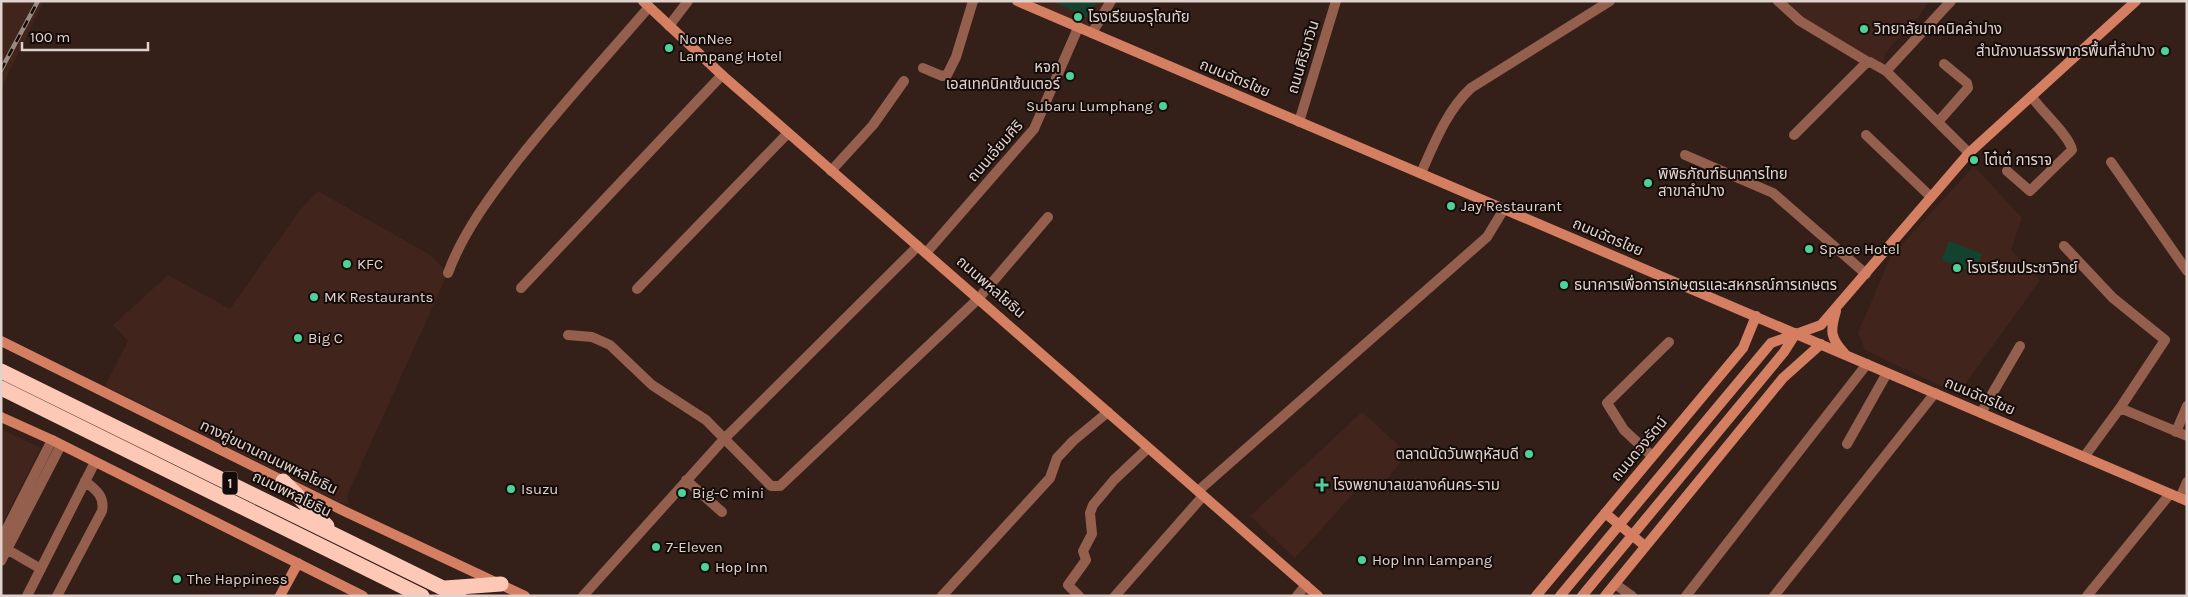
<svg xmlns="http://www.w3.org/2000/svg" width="2188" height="597" font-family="Karla,'Noto Sans Thai',sans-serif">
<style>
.built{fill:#41251c}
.green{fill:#13432e}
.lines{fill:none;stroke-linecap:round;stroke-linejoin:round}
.street{stroke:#945f4d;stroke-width:10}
.secondary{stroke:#d47e62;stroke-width:10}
.highway{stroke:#fec8b6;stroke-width:15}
.rail-casing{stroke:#9a8983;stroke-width:4.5}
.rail{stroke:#150c09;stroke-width:2.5;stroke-dasharray:8;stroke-linecap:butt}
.poi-dot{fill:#4dd39a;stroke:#150c09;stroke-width:2}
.labels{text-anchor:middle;stroke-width:4;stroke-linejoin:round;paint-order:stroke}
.shield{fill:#150c09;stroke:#a39792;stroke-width:1}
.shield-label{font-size:14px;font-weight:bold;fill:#e0d2cd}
.poi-label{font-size:15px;fill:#e0d2cd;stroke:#150c09;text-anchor:start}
.street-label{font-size:15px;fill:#e0d2cd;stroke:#150c09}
</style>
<rect width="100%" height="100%" fill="#341f19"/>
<!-- built -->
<path class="built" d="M1,1h43l-43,88z
M1017,1h95l-20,32z
M1785,1h144l-10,15 -33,36 -3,12 -17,-5 -69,-45z
M1974,166l48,52 -11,32 29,30 -82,114 -93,-44 -7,-17 33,-77z
M318,191l114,65 16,17 -101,223 2,8 -8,-1 -236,-117 23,-45 -15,-16 55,-50 62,34 70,-99z
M1362,412l45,41 -30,40 -13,-11 -69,76 -45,-42z
M1,429l40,19 -40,78z"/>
<!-- green -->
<path class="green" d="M1052,1h45l-9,17z
M1949,241l33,13 -7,19 -33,-13z"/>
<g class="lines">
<!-- street -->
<path class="street" d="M1778,1l22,20 68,41
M1951,1l-65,70 83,82
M669,26l19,-25
M1092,33l19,-32
M923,68l19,8 5,-1 9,-18 17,-56
M1299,122l37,-121
M1938,122l30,-34 -1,-5 -23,-19
M1794,135l71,-71 5,-2 16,9
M1866,135l65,62
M1685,155l88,38 93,81
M2111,162l76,109
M831,171l42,-46 31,-44
M2007,171l23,20 42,-41c-2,-14 -31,-39 -40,-53
M1421,173c13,-29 26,-63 50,-85l139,-87
M2064,246l49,52 52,42 -45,68 -36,49
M926,253l108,-124 44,-101
M448,273c15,-41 43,-78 70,-113 42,-53 87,-102 131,-153
M521,288l201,-213
M637,289l151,-156
M568,335l24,2 18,8 42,40 54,35 65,66h9l198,-187 70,-82
M2120,408l67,28
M1981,413l39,-67
M2176,432l11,-26
M1847,444l40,-71
M1652,456l-28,-26 -17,-27 62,-61
M686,480l36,32
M1198,491l289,-254 17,-28
M2180,498l7,-16
M1,540l51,-100
M3,547l38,22
M1,561l60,-116
M1615,584l17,12
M27,596l68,-134
M57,596l45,-85c3,-15 -6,-21 -17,-30
M583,596l141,-157 194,-193
M942,596l108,-118 7,-20 16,-17 35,-29
M1079,596l-11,-11 18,-25 -3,-9 9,-17 -2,-21 3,-8 21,-25 34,-32
M1115,596l88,-100
M1297,596l9,-11
M1686,596l181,-232
M1774,596l161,-203
M2087,596l83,-102"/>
<!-- secondary -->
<path class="secondary" d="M643,1l79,74 596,521
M1017,1l1170,500
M1836,311c-6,20 -6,27 9,43
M1,341l343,170 181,85
M1,417l51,23 311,156
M1605,513l40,33
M280,596l18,-33
M1536,596l207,-248 13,-32
M1560,596l211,-253 50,-18 148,-172 167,-152
M1582,596l202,-244 12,-19
M1605,596l178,-218 38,-34"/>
<!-- highway -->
<path class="highway" d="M1,371l458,225
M1,388l421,208
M283,481l44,45
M445,588l56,-4"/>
<!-- rail casing -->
<g class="rail-casing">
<path id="rail" d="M1,70l37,-69"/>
</g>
<!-- rail -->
<use href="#rail" class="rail"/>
</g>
<!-- markers -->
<g class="poi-dot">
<circle cx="1078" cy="17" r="5"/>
<circle cx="1864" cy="29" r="5"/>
<circle cx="669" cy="48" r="5"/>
<circle cx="2165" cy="51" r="5"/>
<circle cx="1070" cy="76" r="5"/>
<circle cx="1163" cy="106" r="5"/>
<circle cx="1974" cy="160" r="5"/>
<circle cx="1648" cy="183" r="5"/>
<circle cx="1451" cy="206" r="5"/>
<circle cx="1809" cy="249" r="5"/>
<circle cx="347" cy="264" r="5"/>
<circle cx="1957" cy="268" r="5"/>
<circle cx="1564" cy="285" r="5"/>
<circle cx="314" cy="297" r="5"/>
<circle cx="298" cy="338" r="5"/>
<circle cx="1529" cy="454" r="5"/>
<path d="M1319.5 477.5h5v5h5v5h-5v5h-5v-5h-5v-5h5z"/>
<circle cx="511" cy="489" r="5"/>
<circle cx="682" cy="493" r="5"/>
<circle cx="656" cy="547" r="5"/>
<circle cx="1362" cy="560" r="5"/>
<circle cx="705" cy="567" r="5"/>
<circle cx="177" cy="579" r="5"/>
</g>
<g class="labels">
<!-- shield labels -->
<rect class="shield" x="222.5" y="471.5" width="15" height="23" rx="4"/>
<g class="shield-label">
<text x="230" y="488">1</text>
</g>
<!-- poi labels -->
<g class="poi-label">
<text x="1088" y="22">โรงเรียนอรุโณทัย</text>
<text x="1874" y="34">วิทยาลัยเทคนิคลำปาง</text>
<text x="679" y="44">NonNee<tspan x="679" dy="17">Lampang Hotel</tspan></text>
<text x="2155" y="56" text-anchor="end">สำนักงานสรรพากรพื้นที่ลำปาง</text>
<text x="1060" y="72" text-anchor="end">หจก<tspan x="1060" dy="17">เอสเทคนิคเซ้นเตอร์</tspan></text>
<text x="1153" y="111" text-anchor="end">Subaru Lumphang</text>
<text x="1984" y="165">โต๋เต๋ การาจ</text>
<text x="1658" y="179">พิพิธภัณฑ์ธนาคารไทย<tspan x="1658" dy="17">สาขาลำปาง</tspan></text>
<text x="1461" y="211">Jay Restaurant</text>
<text x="1819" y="254">Space Hotel</text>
<text x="357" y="269">KFC</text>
<text x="1967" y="273">โรงเรียนประชาวิทย์</text>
<text x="1574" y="290">ธนาคารเพื่อการเกษตรและสหกรณ์การเกษตร</text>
<text x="324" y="302">MK Restaurants</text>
<text x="308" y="343">Big C</text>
<text x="1519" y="459" text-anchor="end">ตลาดนัดวันพฤหัสบดี</text>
<text x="1333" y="490">โรงพยาบาลเขลางค์นคร-ราม</text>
<text x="521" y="494">Isuzu</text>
<text x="692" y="498">Big-C mini</text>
<text x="666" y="552">7-Eleven</text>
<text x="1372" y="565">Hop Inn Lampang</text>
<text x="715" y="572">Hop Inn</text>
<text x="187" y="584">The Happiness</text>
</g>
<!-- street labels -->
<g class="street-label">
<text transform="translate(1303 57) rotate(-73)" y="5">ถนนศิรินาวิน</text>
<text transform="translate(1235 78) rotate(23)" y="5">ถนนฉัตรไชย</text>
<text transform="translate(995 151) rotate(-49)" y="5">ถนนเอี่ยมศิริ</text>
<text transform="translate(1608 237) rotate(23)" y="5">ถนนฉัตรไชย</text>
<text transform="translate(991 287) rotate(41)" y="5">ถนนพหลโยธิน</text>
<text transform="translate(1980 396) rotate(23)" y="5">ถนนฉัตรไชย</text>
<text transform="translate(1639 449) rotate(-50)" y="5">ถนนดวงรัตน์</text>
<text transform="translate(269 457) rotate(26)" y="5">ทางคู่ขนานถนนพหลโยธิน</text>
<text transform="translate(292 494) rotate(26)" y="5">ถนนพหลโยธิน</text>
</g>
</g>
<!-- border -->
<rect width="2188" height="597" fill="none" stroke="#e0d2cd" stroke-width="5"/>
<!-- scale -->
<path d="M22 42v8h126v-8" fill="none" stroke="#e0d2cd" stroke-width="2.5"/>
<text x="30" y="42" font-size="15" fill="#e0d2cd" stroke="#150c09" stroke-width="4" paint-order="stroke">100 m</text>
</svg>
